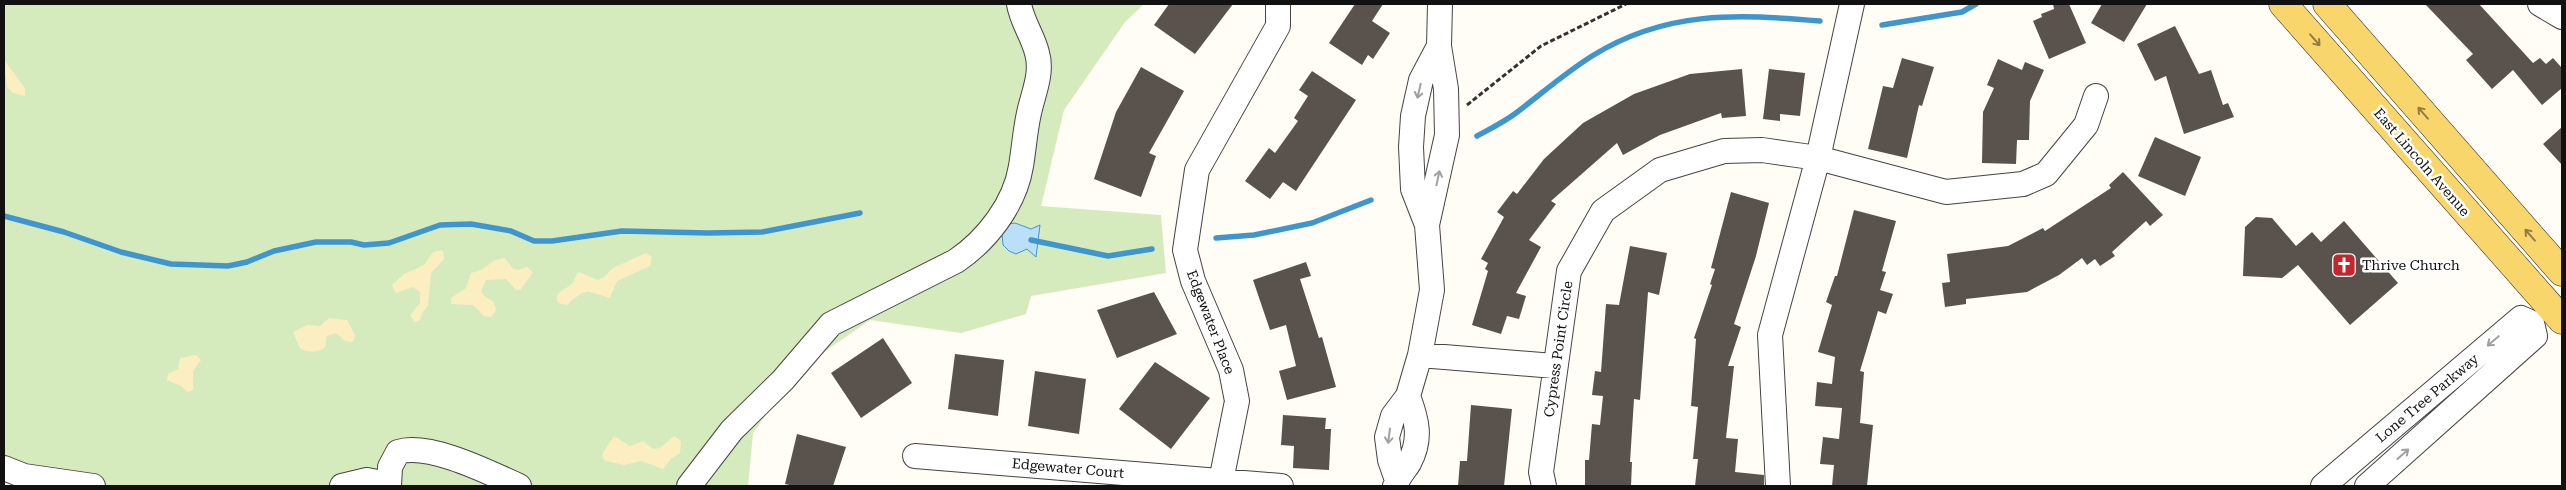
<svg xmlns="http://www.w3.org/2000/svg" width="2566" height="490" font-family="'Roboto Serif',serif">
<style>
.green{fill:#d5ebbd}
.sand{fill:#fbeec1}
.water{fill:#b9e0f7;stroke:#3f96cf}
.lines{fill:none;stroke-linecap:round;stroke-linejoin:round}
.stream{stroke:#3f96cf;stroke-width:5.5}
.building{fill:#5a524d}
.minor-casing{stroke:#444;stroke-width:26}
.major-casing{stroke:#222;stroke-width:29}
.path{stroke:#333;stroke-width:3;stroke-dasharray:5 2.5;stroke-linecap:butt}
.minor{stroke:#fff;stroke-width:24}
.major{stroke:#f9d66b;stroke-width:28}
.oneway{stroke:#917d42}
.oneway2{stroke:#a0a0a0}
.labels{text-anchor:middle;stroke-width:5;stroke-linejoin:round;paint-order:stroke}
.street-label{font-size:14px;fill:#111;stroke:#fff}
.poi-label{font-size:14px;fill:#111;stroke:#fff;text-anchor:start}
</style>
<rect width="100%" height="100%" fill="#fffdf5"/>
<!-- green -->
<path class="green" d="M4,4h1140l-19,18 -61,88 -23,96 120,9 5,58 -135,23 -5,18 -65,19 -91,-13 -72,50 -45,63 -5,53h-686l-58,-7z"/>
<!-- sand -->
<path class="sand" d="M4,60l21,28v8l-12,-3 -6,-6z
M443,250l1,9 -13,14 -3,33 -5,5 -3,9 -5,2 -5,-7 10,-12v-11l-7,-5 -17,6 -4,-8 12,-11 20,-9 9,-13z
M646,253l6,4 -2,9 -33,15 -7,17c-25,-7 -23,-11 -43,7l-9,-2c-5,-13 9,-12 15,-21 3,-4 2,-7 6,-10l19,8 6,-3 9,-9z
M505,258l8,11 6,1 8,-3 5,4v3l-12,16h-4l-10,-11 -20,1 -5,11 3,5 10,6 2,8 -5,7 -7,-1 -11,-11 -22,-1v-6l15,-10 5,-15 10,-3 14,-10z
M329,318l18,2 8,15 -2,7 -8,-1 -9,-8 -9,3c-2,4 0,10 -3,12 -5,4 -19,5 -24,0l-7,-16 14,-7 13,1z
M196,355l5,5 -8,11v19l-5,2 -7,-6 -14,-6 1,-6 10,-5 2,-11z
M614,436l16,10 13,-5 10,8 7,-1 14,-12 7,5 -1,12 -9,6 -8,10 -22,-8 -17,4 -18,-4 -3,-3 -1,-4z"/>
<!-- water -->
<path class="water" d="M1015,223l16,6 9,-4 -4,32 -9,-8 -11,5 -7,-3 -6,-6 -1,-11 7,-10z"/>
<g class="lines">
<!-- stream -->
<path class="stream" d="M1882,25l80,-13 14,-8
M1477,136c13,-7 27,-14 39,-23 25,-19 49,-40 76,-57 74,-46 145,-42 228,-35
M4,216l60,16 57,20 50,12 57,2 19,-4 27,-11 42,-9h35l13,3 25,-2 51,-18 31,-1 40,7 23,10h18l70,-10 86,2 54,-1 98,-19
M1216,238l38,-3 58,-12 59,-23
M1031,240l77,16 44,-7"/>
</g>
<!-- building -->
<path class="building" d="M1169,4h64l-38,50 -41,-29z
M1355,4h28l-11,17 18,12 -17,26 -5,-4 -6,10 -33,-22z
M2053,4h16l17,39 -37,16 -16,-38 9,-4 -1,-3 13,-5z
M2102,4h45l-23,38 -33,-19z
M2425,4h54l54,59 7,-5 6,6 7,-6 9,10v20l-20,17 -29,-35 -21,19 -26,-29 7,-6z
M2175,26l24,48 12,-4 12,35 5,-2 6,14 -50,17 -18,-58 -11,5 -18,-37z
M1902,58l32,9 -12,39 -3,-1 -12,53 -39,-9 15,-63 10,2z
M1998,59l24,11 3,-8 19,8 -14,31 -1,39h-12l-1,24 -34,-1 1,-51 11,-24 -7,-3z
M1141,67l43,24 -35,62 7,3 -15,41 -47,-18 22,-67z
M1742,69l4,47 -24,2 -1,-5 -61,22 -37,20 -6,-12 -66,58 5,3 -27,36 12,7 -25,46 10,3 -7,23 -12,-3 -6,18 -29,-9 16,-54 -3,-2 3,-6 -7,-4 23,-42 -7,-5 16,-21 4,3 27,-35 39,-36 51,-29 56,-20z
M1769,69l36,4 -5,43 -20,-2v7l-17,-2z
M1312,71l44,29 -60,91 -13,-9 -13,17 -25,-18 24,-33 6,5 23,-32 -4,-3 14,-22 -9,-6z
M2562,127v38l-19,-21z
M2155,137l46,20 -16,39 -47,-20z
M2123,172l40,43 -13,11 -4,-5 -34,31 3,4 -15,10 -5,-7 -8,6 -5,-7 -23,17 -32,17 -61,7v5l-21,3 -3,-24 8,-1 -3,-28 61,-8 35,-18 2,3 66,-43 -2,-3z
M1731,192l38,11 -13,53 -22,68 7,3 -13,39h6l-8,72 12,1 -3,33 29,3v11h-69l3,-27h-5l5,-52 -7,-1 5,-67 -2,-1 18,-53 -2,-1 5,-15 -4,-1z
M1854,210l42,11 -14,50 4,1 -6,18 13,4 -7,20 -8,-3 -18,60 4,1 -4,51 13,2 -6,61h-35l2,-21 -14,-1 3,-27 16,2 3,-31 -27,-2 2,-24 15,2 3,-27 -17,-5 14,-47 -6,-3 9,-26h2z
M2256,217l16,1 24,28 16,-14 9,10 23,-21 54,62 -48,42 -52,-60 -16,13 -39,-2 2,-49z
M1630,246l37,7 -8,42 -11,-3 -8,108 -6,-1 -4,63h2l-1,24h-46v-26h4l3,-36 8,1 3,-29 -11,-1 3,-24 6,1 5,-68 13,1z
M1306,262l5,14 -11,3 19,59 3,-1 14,50 -49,13 -8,-29 17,-5 -10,-41 -16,5 -17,-50z
M1154,292l23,42 -60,24 -20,-48z
M883,338l29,45 -51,35 -30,-45z
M955,354l49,6 -6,56 -50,-7z
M1155,362l55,36 -39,51 -52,-40z
M1035,371l51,8 -7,55 -51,-8z
M1471,405l41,4 -8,77h-46l2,-25h7z
M1283,415l43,3 -1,11h6l-2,41 -36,-2 1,-22 -13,-1z
M797,434l49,13 -13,39h-39l-9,-2z"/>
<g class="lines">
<!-- minor casing -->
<g class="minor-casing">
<path id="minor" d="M2540,4l22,13
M1427,225l20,-90 -1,-46 -7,-43 1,-42
M1420,355l134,11
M915,456l366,30
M4,468l20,8 69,10
M1397,480l-7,-20 -3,-23 6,-21 15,-20 12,-41 12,-65 -5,-65 -14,-36 -2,-42 2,-31 8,-36 18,-34
M1221,481l16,-80 -6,-31 -38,-89 -8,-31 12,-80 81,-144v-22
M342,486l25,-6 20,4
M389,486l1,-19 8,-15c31,-10 92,21 121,34
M689,486l43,-56 51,-50 48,-56 125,-63c31,-21 59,-57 65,-95 3,-18 4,-35 8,-53 4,-19 14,-40 8,-60 -4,-17 -15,-31 -18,-49
M1395,486c3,-9 9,-15 14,-23 13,-24 8,-43 -1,-67
M1544,486l-3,-14 28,-201 34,-60 57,-41 64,-19 38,-1 56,8 128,34 77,-8 23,-10 40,-49 10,-29
M1778,486l-8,-151 48,-177 34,-154
M2323,486l198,-168 11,5
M2367,486l168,-150 -3,-13"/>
</g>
<!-- major casing -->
<g class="major-casing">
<path id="major" d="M2283,4l279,316
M2327,4l235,268"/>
</g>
<!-- path -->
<path class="path" d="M1467,105l74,-59 85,-42"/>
<!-- minor -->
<use href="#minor" class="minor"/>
<!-- major -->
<use href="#major" class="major"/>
</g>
<!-- one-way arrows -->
<defs><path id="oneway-shaft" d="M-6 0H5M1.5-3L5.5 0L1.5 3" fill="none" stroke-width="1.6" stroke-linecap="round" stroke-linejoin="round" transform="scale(1.25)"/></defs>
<g class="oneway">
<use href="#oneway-shaft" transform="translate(2315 40) rotate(49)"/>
<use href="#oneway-shaft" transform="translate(2423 113) rotate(-131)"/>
<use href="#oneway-shaft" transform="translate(2530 235) rotate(-131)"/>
</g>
<g class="oneway2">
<use href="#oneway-shaft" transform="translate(1419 91) rotate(103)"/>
<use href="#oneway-shaft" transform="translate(1438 178) rotate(-78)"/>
<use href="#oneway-shaft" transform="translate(2493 341) rotate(140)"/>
<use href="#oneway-shaft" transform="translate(1389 436) rotate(97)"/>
<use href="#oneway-shaft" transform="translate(2403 454) rotate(-41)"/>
</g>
<!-- icons -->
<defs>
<g id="church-square" transform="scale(1.25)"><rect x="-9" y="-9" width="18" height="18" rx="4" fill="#c4262e" stroke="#fff"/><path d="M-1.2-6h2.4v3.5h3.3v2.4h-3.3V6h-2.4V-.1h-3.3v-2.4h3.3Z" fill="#fff"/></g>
</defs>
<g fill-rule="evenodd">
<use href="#church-square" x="2344" y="265"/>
</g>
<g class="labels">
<!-- street labels -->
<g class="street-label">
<text transform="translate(2422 162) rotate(49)" y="5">East Lincoln Avenue</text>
<text transform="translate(1211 322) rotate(69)" y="5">Edgewater Place</text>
<text transform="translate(1558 349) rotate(-82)" y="5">Cypress Point Circle</text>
<text transform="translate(2427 398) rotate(-40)" y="5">Lone Tree Parkway</text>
<text transform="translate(1068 468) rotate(5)" y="5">Edgewater Court</text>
</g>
<!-- poi labels -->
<g class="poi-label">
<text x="2362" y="270">Thrive Church</text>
</g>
</g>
<!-- border -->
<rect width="2566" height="490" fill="none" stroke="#111111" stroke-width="10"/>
</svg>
